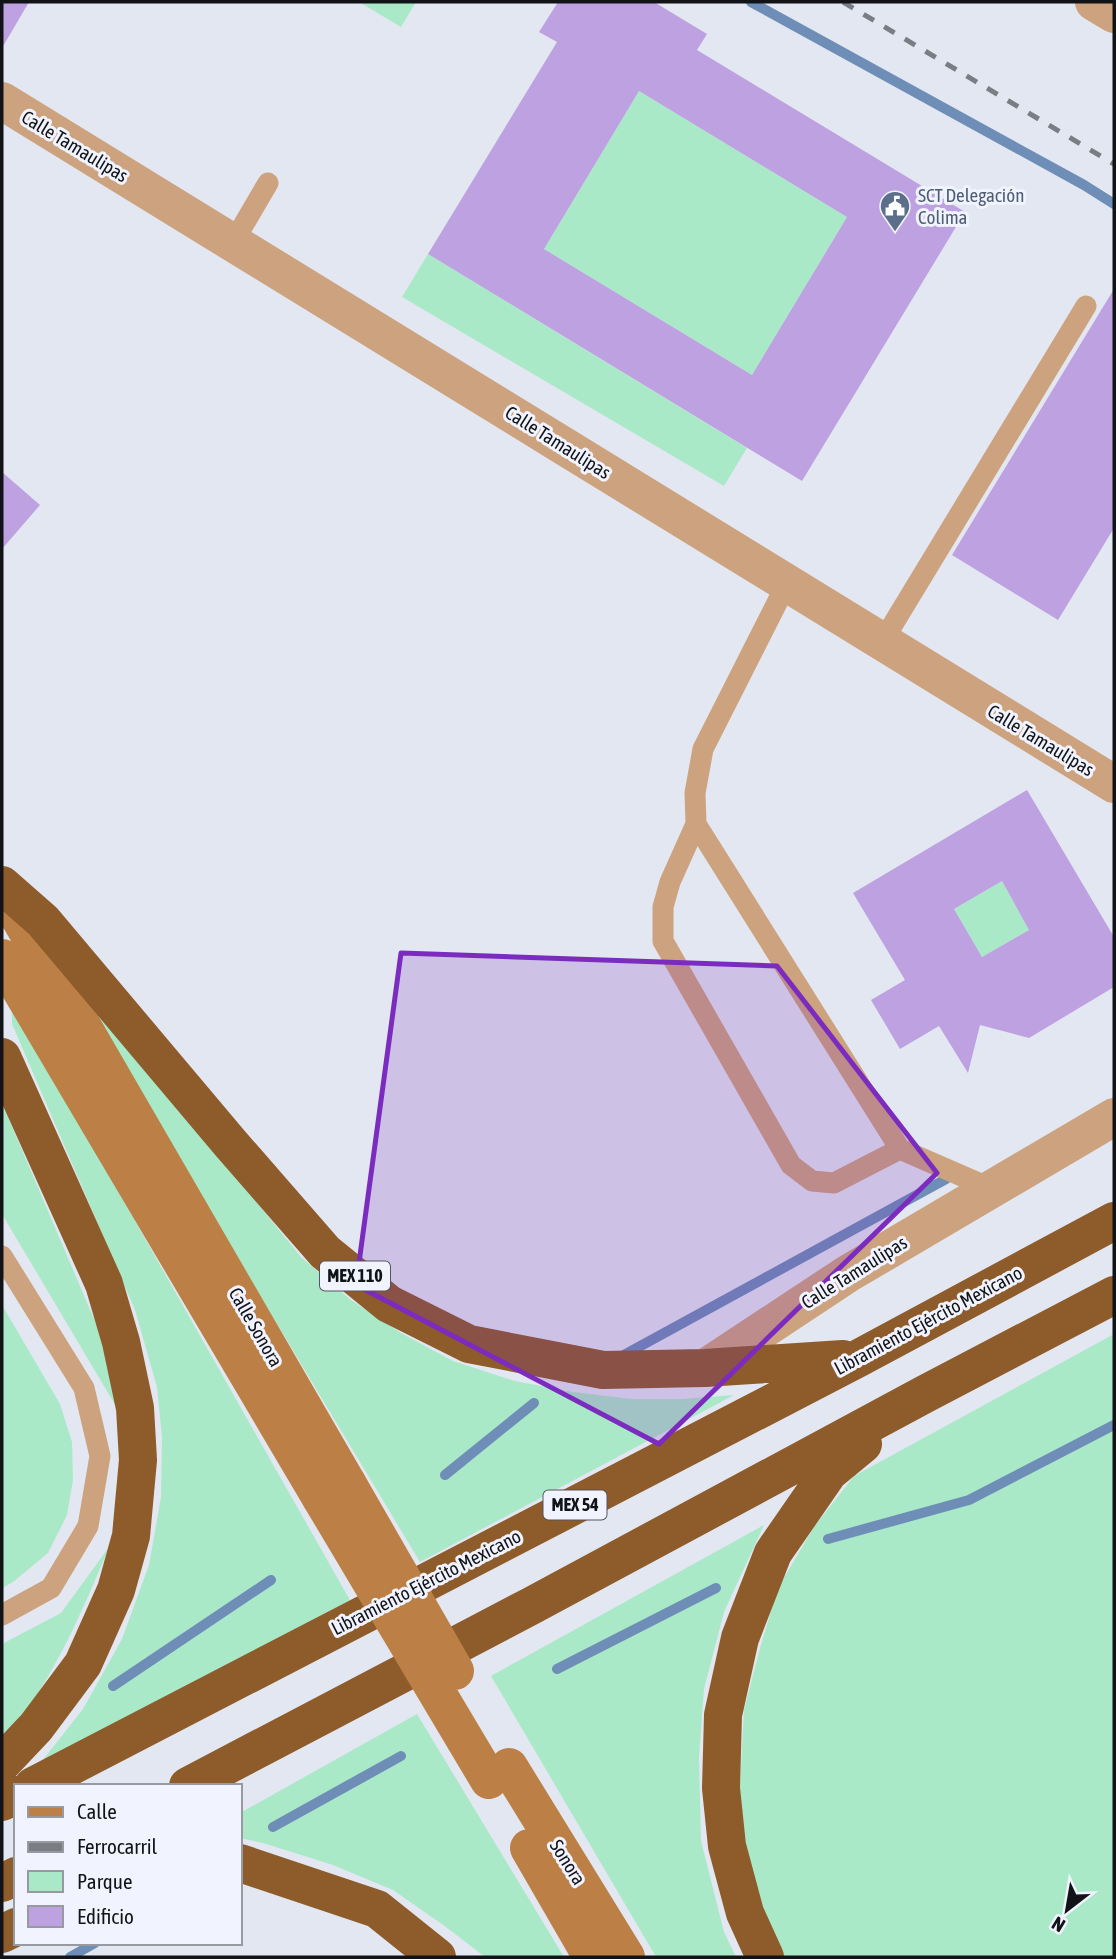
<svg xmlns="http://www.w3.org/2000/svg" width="1116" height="1959" font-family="'Asap Condensed',sans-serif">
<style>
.green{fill:#aae9c8}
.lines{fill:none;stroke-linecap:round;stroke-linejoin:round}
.stream{stroke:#6e8eb7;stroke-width:10}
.building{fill:#bda1e1;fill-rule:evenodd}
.lane{stroke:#cca37e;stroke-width:21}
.street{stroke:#cca37e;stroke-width:38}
.secondary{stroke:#bc8046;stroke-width:38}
.highway{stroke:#8e5b2a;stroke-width:38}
.rail{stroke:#7a7d83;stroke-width:5;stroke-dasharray:12 12;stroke-linecap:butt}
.secondary-bridge{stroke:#bc8046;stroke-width:38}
.marked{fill:#7b2cbf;fill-opacity:0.2;stroke:#7b2cbf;stroke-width:5;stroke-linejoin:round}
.labels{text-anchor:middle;stroke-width:6;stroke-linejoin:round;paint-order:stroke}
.shield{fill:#f1f4fe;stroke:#55565c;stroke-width:2}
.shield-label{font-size:18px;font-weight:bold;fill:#121316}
.street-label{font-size:19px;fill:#121316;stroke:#f1f4fe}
.service-label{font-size:19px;fill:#4e5e75;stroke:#f1f4fe;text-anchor:start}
</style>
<rect width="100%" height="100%" fill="#e3e7f1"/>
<!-- green -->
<path class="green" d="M359,2h57l-15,25z
M639,91l208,126 -95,158 -208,-126z
M428,254l319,194 -23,38 -322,-189z
M1002,881l27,49 -47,27 -28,-48z
M55,954l246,303 50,43 50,33 52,28 62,20 58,11 59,7h50l52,-4 -314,167z
M12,1004l339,598 -309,159 41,-52 39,-70 27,-74 12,-68 1,-59 -5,-51 -22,-77 -123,-286z
M2,1103l98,230 17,75 -115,-194z
M2,1305l58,99 12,38 1,38 -6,35 -19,38 -35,29 -11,6z
M1114,1334v623h-334l-5,-10 -30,-97 -5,-65 4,-75 16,-62 18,-60 36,-61 40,-51z
M764,1525l-40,87 -20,77 -5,69 2,83 23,91 12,25h-80l-165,-281z
M109,1547c-28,68 -58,138 -107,194v-97l59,-31z
M417,1714l147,243h-79l-39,-30 -53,-37 -60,-25 -70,-22 -23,-5v-25z"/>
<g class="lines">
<!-- stream -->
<path class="stream" d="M751,2l333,183 30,19
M624,1355l322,-176
M445,1475l89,-72
M828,1539l141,-39 145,-75
M557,1669l159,-81
M113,1686l158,-106
M273,1827l128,-71
M70,1957l25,-14"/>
</g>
<!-- building -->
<path class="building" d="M2,2h27l-27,46z
M558,2h96l53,32 -10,16 268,162 -163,269 -374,-227 129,-212 -18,-10zM639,91l208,126 -95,158 -208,-126z
M1114,289v239l-56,92 -106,-65z
M2,472l38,33 -38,44z
M1027,790l87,147v50l-85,51 -49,-13 -12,48 -29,-47 -39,23 -29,-49 34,-20 -52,-87zM1002,881l27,49 -47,27 -28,-48z"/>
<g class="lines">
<!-- lane -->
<path class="lane" d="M234,241l34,-58
M787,583l-84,166 -8,44 1,31 204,325 92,40
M881,644l205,-338
M696,824l-26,58 -7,25v34l128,224 21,16 22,2 66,-34
M2,1256l82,132 16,68 -12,70 -37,62 -49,27"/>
<!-- street -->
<path class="street" d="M1094,2l20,12
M2,101c372,225 740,458 1112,683
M705,1368l144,-95 265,-156"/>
<!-- secondary -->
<path class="secondary" d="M4,891l343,592
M2,958l319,540
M509,1767l117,190
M529,1848l63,109"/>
<!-- highway -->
<path class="highway" d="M2,885l41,36 187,222 95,109 64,52 80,40 134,26 102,-2 138,-9
M2,1057l102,227 17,58 14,66 3,52 -7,76 -15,54 -33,74 -47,63 -34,36
M33,1786l826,-428 255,-137
M188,1786l343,-180 394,-212 189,-99
M2,1802l14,-7
M240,1863l137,46 60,48
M2,1883l14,-7
M2,1934l14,-7
M765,1957l-20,-44 -18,-67 -6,-58 2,-73 17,-77 33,-85 56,-81 34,-28"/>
<!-- rail -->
<path class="rail" d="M843,2l271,162"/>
<!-- secondary-bridge -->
<path class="secondary-bridge" d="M347,1483l108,188
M321,1498l168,282"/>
</g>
<!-- marked area -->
<path class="marked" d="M401,953l376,13 160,207 -278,271 -303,-159z"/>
<!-- icons -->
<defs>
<g id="civic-pin" transform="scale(1.575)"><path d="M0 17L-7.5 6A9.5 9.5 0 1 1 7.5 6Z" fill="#5c6f8a" stroke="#f1f4fe"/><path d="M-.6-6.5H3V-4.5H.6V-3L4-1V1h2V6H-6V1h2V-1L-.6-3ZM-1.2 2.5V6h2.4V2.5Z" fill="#fff"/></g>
</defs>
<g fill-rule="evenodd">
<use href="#civic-pin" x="895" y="206"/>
</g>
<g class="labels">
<!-- shield labels -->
<g class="shield">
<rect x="320" y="1261.5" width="70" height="29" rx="5"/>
<rect x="543.5" y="1490.5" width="63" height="29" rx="5"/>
</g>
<g class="shield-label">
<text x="355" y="1282">MEX 110</text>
<text x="575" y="1511">MEX 54</text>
</g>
<!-- street labels -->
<g class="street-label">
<text transform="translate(75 146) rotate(31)" y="7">Calle Tamaulipas</text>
<text transform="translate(558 442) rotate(32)" y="7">Calle Tamaulipas</text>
<text transform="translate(1041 740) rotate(31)" y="7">Calle Tamaulipas</text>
<text transform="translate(854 1272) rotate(-32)" y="7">Calle Tamaulipas</text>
<text transform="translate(928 1320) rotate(-28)" y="7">Libramiento Ejército Mexicano</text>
<text transform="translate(256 1327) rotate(60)" y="7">Calle Sonora</text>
<text transform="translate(426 1582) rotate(-27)" y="7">Libramiento Ejército Mexicano</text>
<text transform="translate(568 1862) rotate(58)" y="7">Sonora</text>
</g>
<!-- service labels -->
<g class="service-label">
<text x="918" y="202">SCT Delegación<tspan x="918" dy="22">Colima</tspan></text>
</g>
</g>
<!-- border -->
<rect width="1116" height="1959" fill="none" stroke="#121316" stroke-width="7"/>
<!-- legend -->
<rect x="14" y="1784" width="228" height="161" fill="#f1f4fe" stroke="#989aa1" stroke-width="2"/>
<rect x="28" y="1807" width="35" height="10" fill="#bc8046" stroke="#989aa1" stroke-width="2"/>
<text x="77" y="1819" font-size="21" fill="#121316">Calle</text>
<rect x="28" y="1842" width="35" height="10" fill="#7a7d83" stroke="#989aa1" stroke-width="2"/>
<text x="77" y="1854" font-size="21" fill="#121316">Ferrocarril</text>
<rect x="28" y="1871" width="35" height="21" fill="#aae9c8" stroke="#989aa1" stroke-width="2"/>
<text x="77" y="1889" font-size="21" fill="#121316">Parque</text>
<rect x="28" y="1906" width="35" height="21" fill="#bda1e1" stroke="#989aa1" stroke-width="2"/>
<text x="77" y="1924" font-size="21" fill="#121316">Edificio</text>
<!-- north arrow -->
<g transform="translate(1067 1910) rotate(211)" stroke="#f1f4fe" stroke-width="5" paint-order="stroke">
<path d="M0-5L12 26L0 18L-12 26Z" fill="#121316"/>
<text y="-10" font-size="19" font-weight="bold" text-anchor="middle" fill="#121316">N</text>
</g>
</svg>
